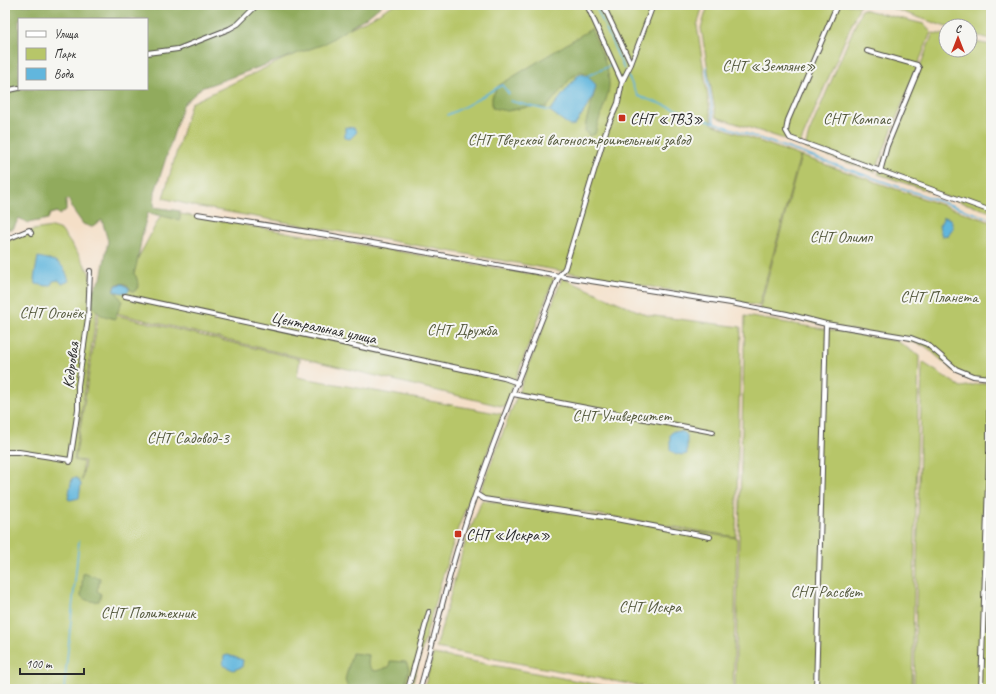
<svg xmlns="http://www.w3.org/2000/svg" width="996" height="694" font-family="Caveat,sans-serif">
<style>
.green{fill:#b7c669;stroke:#71784a}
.forest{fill:#91ab5d;stroke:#5e6b44;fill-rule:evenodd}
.water{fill:#61b6dd;stroke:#467084}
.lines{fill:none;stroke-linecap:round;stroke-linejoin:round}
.stream{stroke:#61b6dd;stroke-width:1.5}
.street-casing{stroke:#494642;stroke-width:6}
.street{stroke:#fff;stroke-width:4}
.poi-dot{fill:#c8321e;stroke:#f6f6f2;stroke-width:1.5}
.labels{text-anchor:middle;stroke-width:4;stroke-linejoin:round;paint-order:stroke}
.park-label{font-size:16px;fill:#555a3e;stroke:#f6f6f2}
.poi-label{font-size:16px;fill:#2b2b2b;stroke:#f6f6f2;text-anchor:start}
.street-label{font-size:16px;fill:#2b2b2b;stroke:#f6f6f2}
</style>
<rect width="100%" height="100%" fill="#f6f6f2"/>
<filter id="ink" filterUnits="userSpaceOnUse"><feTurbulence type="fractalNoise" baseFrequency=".025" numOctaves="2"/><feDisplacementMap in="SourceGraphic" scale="8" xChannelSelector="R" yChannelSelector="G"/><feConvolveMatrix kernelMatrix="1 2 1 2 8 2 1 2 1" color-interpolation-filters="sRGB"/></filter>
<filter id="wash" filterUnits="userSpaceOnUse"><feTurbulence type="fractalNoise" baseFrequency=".012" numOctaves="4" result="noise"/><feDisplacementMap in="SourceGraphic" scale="16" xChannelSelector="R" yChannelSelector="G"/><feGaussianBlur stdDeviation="0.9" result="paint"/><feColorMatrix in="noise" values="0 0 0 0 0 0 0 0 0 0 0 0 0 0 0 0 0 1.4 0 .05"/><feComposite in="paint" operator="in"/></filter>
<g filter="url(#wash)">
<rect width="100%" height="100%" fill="#f4dfc7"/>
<!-- green -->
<path class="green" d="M393,5h310l-6,21 15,98 88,32 -41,150 -565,-100 -31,-8 28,-95 180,-85z
M708,5h152l-60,139 -84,-27 -15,-89z
M883,5h108v34l-21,-5v-8l-24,1z
M862,9l62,15 7,8 -56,140 -70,-24 4,-15z
M933,33l13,2v15h24v-9l21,4v167l-113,-38z
M801,156l190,66v157h-18l-19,-8 -29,-25 -26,-8 -71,-12 -69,-15z
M163,211l391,67 -49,129 -406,-98v-14l25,-10z
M52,227l9,3 18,25 10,17 8,39 -23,149 9,2 -1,19 3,-20 -10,-1 24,-149 201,48 -3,18 205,37 -45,117 -18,57 -28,101h-406v-448l28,-11z
M562,278l85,37 94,12 -5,210 -257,-42z
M745,316l152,25 22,15 -7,333h-177z
M922,362l39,25 30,-5v307h-77z
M482,500l255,38 -4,151h-76l-221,-41 27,-99z
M433,654l188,35h-197z"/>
<!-- forest -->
<path class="forest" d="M5,5h377l-11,9 -47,30 -123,44 -18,17 -28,87 -1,15 26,4v9l-32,-7c-7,20 -8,41 -14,61l2,2 3,10 -4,5h-3l-6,-7c-7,-1 -11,-1 -13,7l4,2 5,8 -7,18 -14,-4 -9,-9 2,-18 7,-9 7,-38 -6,-21 -11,7 -8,-3 -12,-17 -2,-8 -3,1v10l-7,5 -2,-3 -7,2 -2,5 -20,4 -9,-5 -6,11h-5l-3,3zM19,19h128v70h-128z
M591,29c8,19 22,43 17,64 -4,14 -10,27 -13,41l-6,2 -4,-5 1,-9 9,-32 -7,-15 -7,-4 -10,7 -25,30 -18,-1 -21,4 -15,-3v-11l6,-11z
M83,573l17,5 -3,13 4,3 -2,7c-6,1 -14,0 -18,-5z
M352,653l17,2 -1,9 4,6 4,1 13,-4 1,-6 16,1 3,7 -5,19h-56l-3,-8z"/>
<!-- water -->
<path class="water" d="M582,74l5,2 9,9c-2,15 -13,27 -21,40l-5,1 -20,-15 27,-35z
M345,127l9,1 3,4 -7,7 -5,-1z
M944,217l7,2 2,9 -5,7 -6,1 -3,-10z
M38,257c19,4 25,4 31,24l-7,3 -3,-4 -6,1 -2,4 -4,1 -11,-2 -2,-5z
M123,284l6,4v3l-6,2 -10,-2 4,-6z
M673,431l11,1 3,3v19c-6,2 -12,0 -17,-4v-15z
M72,478h5l4,6 -2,14 -9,2 -2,-1z
M228,655l15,5 -1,7 -9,3 -10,-5 1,-9z"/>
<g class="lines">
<!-- stream -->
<path class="stream" d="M595,5l29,64
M706,67l8,55
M587,76l25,-11
M628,76l10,20 353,123
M510,101l40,10
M447,115c20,-8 37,-20 55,-30l7,9
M64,689l15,-148"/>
</g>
</g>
<g filter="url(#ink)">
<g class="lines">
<!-- street casing -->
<g class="street-casing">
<path id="street" d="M587,5l35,77
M603,5l28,59
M837,5l-49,115 -2,11 4,7 201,73
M5,24l1,8 -1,34
M867,51l50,14 2,3 -32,78 -7,26
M147,53l31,-4 51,-20 9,-5 19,-19
M5,91l14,-3
M197,214l136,22 226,40 172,27 56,11 39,10 85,14 16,6 29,25 17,7 18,2
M5,240l24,-10 2,3
M125,296l379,82 14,5
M513,394l200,38
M5,452h14l51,8v2l8,-53v-23l10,-68 2,-47
M476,494l8,5 132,20 94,18
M408,689l21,-77
M420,689c15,-53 26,-106 43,-158 28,-86 63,-171 96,-255l6,-8 42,-140 11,-25 4,-21 9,-18 22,-59
M816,689l10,-365
M981,689l8,-236v-75"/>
</g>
<!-- street -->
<use href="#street" class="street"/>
</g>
</g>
<!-- markers -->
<g class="poi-dot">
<rect x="618" y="114" width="8" height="8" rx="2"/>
<rect x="454" y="530" width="8" height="8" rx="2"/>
</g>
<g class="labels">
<!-- park labels -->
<g class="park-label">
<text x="769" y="71">СНТ «Земляне»</text>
<text x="857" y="124">СНТ Компас</text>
<text x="579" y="145">СНТ Тверской вагоностроительный завод</text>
<text x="841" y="242">СНТ Олимп</text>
<text x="939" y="302">СНТ Планета</text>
<text x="51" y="318">СНТ Огонёк</text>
<text x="462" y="335">СНТ Дружба</text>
<text x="622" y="421">СНТ Университет</text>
<text x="188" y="443">СНТ Садовод-3</text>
<text x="826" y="597">СНТ Рассвет</text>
<text x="650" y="612">СНТ Искра</text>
<text x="148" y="618">СНТ Политехник</text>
</g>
<!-- poi labels -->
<g class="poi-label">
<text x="630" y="124">СНТ «ТВЗ»</text>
<text x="466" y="540">СНТ «Искра»</text>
</g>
<!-- street labels -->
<g class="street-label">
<text transform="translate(324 327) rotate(12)" y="6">Центральная улица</text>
<text transform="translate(70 365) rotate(-83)" y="6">Кедровая</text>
</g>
</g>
<!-- margin -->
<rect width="996" height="694" fill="none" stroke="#f6f6f2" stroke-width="20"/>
<!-- legend -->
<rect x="18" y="18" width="130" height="72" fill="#f6f6f2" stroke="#a5a5a2"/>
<rect x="26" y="31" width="20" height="6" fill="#ffffff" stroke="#a5a5a2"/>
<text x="54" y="38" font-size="12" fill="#2b2b2b">Улица</text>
<rect x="26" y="48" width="20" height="12" fill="#b7c669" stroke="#a5a5a2"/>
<text x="54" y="58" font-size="12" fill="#2b2b2b">Парк</text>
<rect x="26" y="68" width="20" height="12" fill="#61b6dd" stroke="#a5a5a2"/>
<text x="54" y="78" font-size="12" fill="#2b2b2b">Вода</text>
<!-- north arrow -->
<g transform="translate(958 38)"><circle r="19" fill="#f6f6f2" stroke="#a5a5a2"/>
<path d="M0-3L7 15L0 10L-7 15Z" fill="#c8321e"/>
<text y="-6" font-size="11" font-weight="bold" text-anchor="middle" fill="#2b2b2b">С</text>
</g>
<!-- scale -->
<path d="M20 668v6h64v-6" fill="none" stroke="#2b2b2b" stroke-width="2"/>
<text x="26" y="668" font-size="12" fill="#2b2b2b" stroke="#f6f6f2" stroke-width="3" paint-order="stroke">100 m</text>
</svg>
